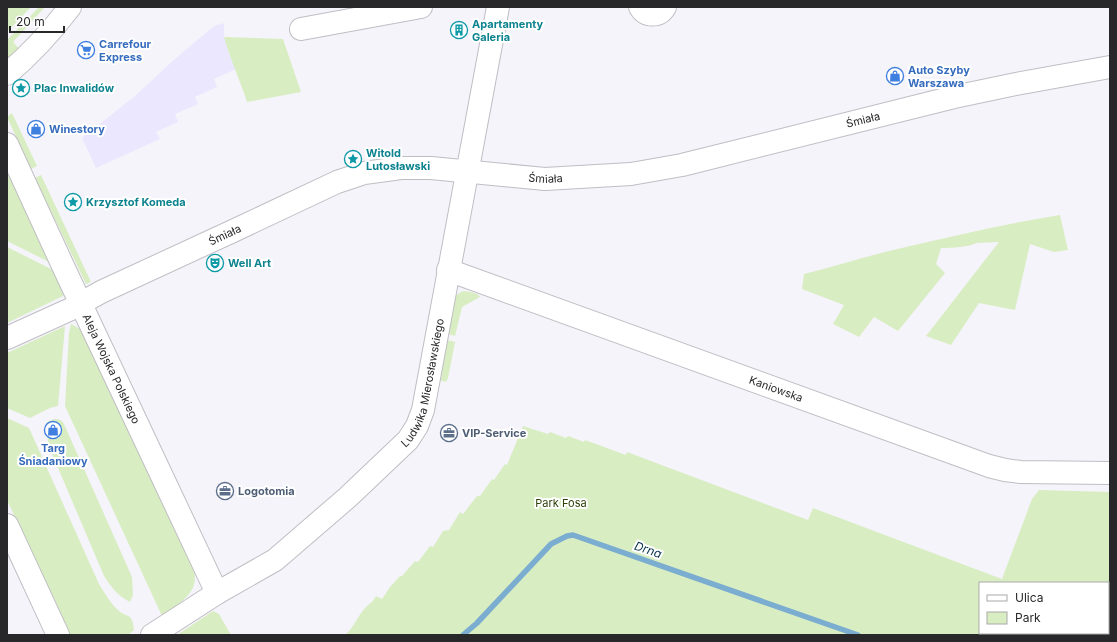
<svg xmlns="http://www.w3.org/2000/svg" width="1117" height="642" font-family="Inter,sans-serif">
<style>
.industrial{fill:#ebe7fe}
.green{fill:#d9edc2;fill-rule:evenodd}
.lines{fill:none;stroke-linecap:round;stroke-linejoin:round}
.stream{stroke:#7badd1;stroke-width:5.5}
.minor-casing{stroke:#bfbec4;stroke-width:24}
.minor{stroke:#fff;stroke-width:22}
.labels{text-anchor:middle;stroke-width:4;stroke-linejoin:round;paint-order:stroke}
.culture-label{font-size:11px;font-weight:bold;fill:#0d838f;stroke:#fff;text-anchor:start}
.shop-label{font-size:11px;font-weight:bold;fill:#366cbe;stroke:#fff;text-anchor:start}
.street-label{font-size:11px;fill:#28282a;stroke:#fff}
.service-label{font-size:11px;font-weight:bold;fill:#4e5e75;stroke:#fff;text-anchor:start}
.park-label{font-size:11px;fill:#2d4107;stroke:#fff}
.water-label{font-size:12px;font-style:italic;fill:#0a334c;stroke:#fff}
</style>
<rect width="100%" height="100%" fill="#f5f4fa"/>
<!-- industrial -->
<path class="industrial" d="M224,23v14l5,17 7,15 -22,10 3,8 -22,10 3,7 -23,10 3,8 -22,10 4,7 -64,29 -14,-30 53,-42 40,-37 39,-33z"/>
<!-- green -->
<path class="green" d="M7,7h24l-24,25z
M39,7h6l-32,35 10,11 -16,13v-26z
M224,37l59,2 18,53 -54,10c-7,-22 -17,-43 -23,-65z
M12,113l25,53 -6,3 -24,-52z
M41,175l50,107 -5,2 -51,-106z
M10,176l41,87 -44,-22v-64z
M1060,215l8,35 -14,2 -24,-8 -15,66 -36,-7 -28,42 -25,-9 73,-94 -23,1c-6,4 -27,5 -35,5l-5,16 9,9 -47,58 -24,-14 -15,20 -26,-13 11,-19 -42,-16 2,-15c30,-7 59,-17 89,-24 56,-13 111,-26 167,-35z
M7,247l46,23 11,23 -1,3 -56,27z
M464,291c5,1 13,1 16,6l-18,10 -7,29 -7,-2 7,-38 6,-4z
M71,324l11,6 112,240c6,23 -16,34 -32,46l-97,-210 4,-73z
M65,326l-7,80 -8,2 -20,10 -23,-10v-55z
M447,340l8,2 -7,36 -2,4 -7,-2z
M7,418l22,10 70,156c6,9 11,19 19,26 9,9 14,1 16,20l-6,5h-58l-63,-135z
M54,419c5,0 8,1 10,5l68,153 1,18 -3,7c-12,-6 -19,-15 -26,-26l-54,-127 -5,-20 2,-7z
M523,426l25,8 2,-2 16,6 2,-2 16,6 1,-2 41,15 1,-3 181,68 5,-12 189,71 30,-80 7,-9 71,2v143h-765c10,-9 12,-18 20,-27 4,-4 8,-6 11,-12l6,3 8,-12 10,-11h2l13,-15 3,1 12,-16 3,1 10,-16 6,-1 11,-18 3,2 14,-18h3l12,-17 2,1 11,-16 2,1zM980,583h128v50h-128z
M213,611l6,3 12,21h-54z"/>
<g class="lines">
<!-- stream -->
<path class="stream" d="M463,635l14,-12 74,-79 16,-8 6,-1 285,100"/>
<!-- minor casing -->
<g class="minor-casing">
<g id="minor">
<path d="M640,7c6,10 19,10 25,0"/>
<path d="M301,29l120,-22"/>
<path d="M7,74c24,-20 44,-42 63,-67"/>
<path id="s1" d="M7,144l56,122 154,327"/>
<path id="s2" d="M448,270l541,196 16,4 15,2 90,1"/>
<path id="s3" d="M7,338l64,-29 30,-17 132,-61 104,-49 27,-9 37,-5h30l114,11 86,-5 51,-9 272,-68 62,-13 94,-17"/>
<path d="M7,525l51,110"/>
<path id="s4" d="M152,635l65,-42 58,-33 73,-63 60,-57 9,-14 6,-16 75,-403"/>
</g>
</g>
<!-- minor -->
<use href="#minor" class="minor"/>
</g>
<!-- icons -->
<defs>
<g id="building-ring" transform="scale(0.9)"><circle r="9.5" fill="#fff" stroke="#0f9aa8" stroke-width="1.5"/><path d="M-4-6H4V6H1V3H-1V6H-4ZM-2.5-4.3h1.7v1.8h-1.7ZM.8-4.3h1.7v1.8H.8ZM-2.5-1h1.7V.8h-1.7ZM.8-1h1.7V.8H.8Z" fill="#0f9aa8"/></g>
<g id="supermarket-ring" transform="scale(0.9)"><circle r="9.5" fill="#fff" stroke="#3f7fe0" stroke-width="1.5"/><path d="M-6-5.5h2.5l.6 2H6L4.5 2H-2.5L-4.4-4H-6ZM-1.5 3.2a1.3 1.3 0 1 0 .1 0ZM3 3.2a1.3 1.3 0 1 0 .1 0Z" fill="#3f7fe0"/></g>
<g id="shop-ring" transform="scale(0.9)"><circle r="9.5" fill="#fff" stroke="#3f7fe0" stroke-width="1.5"/><path d="M-5-2.5h2.3a2.7 3.5 0 0 1 5.4 0H5L5.5 6h-11ZM-1.5-2.5h3a1.5 2.3 0 0 0-3 0Z" fill="#3f7fe0"/></g>
<g id="sight-ring" transform="scale(0.9)"><circle r="9.5" fill="#fff" stroke="#0f9aa8" stroke-width="1.5"/><path d="M0-6L1.8-2.2L6-1.7L2.9 1.2L3.7 5.4L0 3.3L-3.7 5.4L-2.9 1.2L-6-1.7L-1.8-2.2Z" fill="#0f9aa8"/></g>
<g id="theatre-ring" transform="scale(0.9)"><circle r="9.5" fill="#fff" stroke="#0f9aa8" stroke-width="1.5"/><path d="M-5-5.5Q0-4 5-5.5V0Q5 5 0 6Q-5 5-5 0ZM-3.3-2.5H-1v1.5H-3.3ZM1-2.5H3.3v1.5H1ZM-2.8 1Q0 5.5 2.8 1Z" fill="#0f9aa8"/></g>
<g id="office-ring" transform="scale(0.9)"><circle r="9.5" fill="#fff" stroke="#5c6f8a" stroke-width="1.5"/><path d="M-6-3h4V-5.5h4V-3h4V5H-6ZM-1-4.5V-3h2v-1.5ZM-6 0V1H6V0Z" fill="#5c6f8a"/></g>
</defs>
<g fill-rule="evenodd">
<use href="#building-ring" x="459" y="30"/>
<use href="#supermarket-ring" x="86" y="50"/>
<use href="#shop-ring" x="895" y="76"/>
<use href="#sight-ring" x="21" y="88"/>
<use href="#shop-ring" x="36" y="129"/>
<use href="#sight-ring" x="353" y="159"/>
<use href="#sight-ring" x="73" y="202"/>
<use href="#theatre-ring" x="215" y="263"/>
<use href="#shop-ring" x="53" y="430"/>
<use href="#office-ring" x="449" y="433"/>
<use href="#office-ring" x="225" y="491"/>
</g>
<g class="labels">
<!-- culture labels -->
<g class="culture-label">
<text x="472" y="28">Apartamenty<tspan x="472" dy="13">Galeria</tspan></text>
<text x="34" y="92">Plac Inwalidów</text>
<text x="366" y="157">Witold<tspan x="366" dy="13">Lutosławski</tspan></text>
<text x="86" y="206">Krzysztof Komeda</text>
<text x="228" y="267">Well Art</text>
</g>
<!-- shop labels -->
<g class="shop-label">
<text x="99" y="48">Carrefour<tspan x="99" dy="13">Express</tspan></text>
<text x="908" y="74">Auto Szyby<tspan x="908" dy="13">Warszawa</tspan></text>
<text x="49" y="133">Winestory</text>
<text x="53" y="452" text-anchor="middle">Targ<tspan x="53" dy="13">Śniadaniowy</tspan></text>
</g>
<!-- street labels -->
<g class="street-label">
<text dy="4" stroke="none"><textPath href="#s3" startOffset="900">Śmiała</textPath></text>
<text dy="4" stroke="none"><textPath href="#s3" startOffset="576">Śmiała</textPath></text>
<text dy="4" stroke="none"><textPath href="#s3" startOffset="241">Śmiała</textPath></text>
<text dy="4" stroke="none"><textPath href="#s1" startOffset="248">Aleja Wojska Polskiego</textPath></text>
<text dy="4" stroke="none"><textPath href="#s4" startOffset="383">Ludwika Mierosławskiego</textPath></text>
<text dy="4" stroke="none"><textPath href="#s2" startOffset="349">Kaniowska</textPath></text>
</g>
<!-- service labels -->
<g class="service-label">
<text x="462" y="437">VIP-Service</text>
<text x="238" y="495">Logotomia</text>
</g>
<!-- park labels -->
<g class="park-label">
<text x="561" y="507">Park Fosa</text>
</g>
<!-- water labels -->
<g class="water-label">
<text transform="translate(648 550) rotate(19)" y="4">Drna</text>
</g>
</g>
<!-- border -->
<rect width="1117" height="642" fill="none" stroke="#28282a" stroke-width="16"/>
<!-- legend -->
<rect x="979" y="582" width="130" height="52" fill="#ffffff" stroke="#a9a9aa"/>
<rect x="987" y="595" width="20" height="6" fill="#ffffff" stroke="#a9a9aa"/>
<text x="1015" y="602" font-size="12" fill="#28282a">Ulica</text>
<rect x="987" y="612" width="20" height="12" fill="#d9edc2" stroke="#a9a9aa"/>
<text x="1015" y="622" font-size="12" fill="#28282a">Park</text>
<!-- scale -->
<path d="M10 26v6h54v-6" fill="none" stroke="#28282a" stroke-width="2"/>
<text x="16" y="26" font-size="12" fill="#28282a" stroke="#ffffff" stroke-width="3" paint-order="stroke">20 m</text>
</svg>
